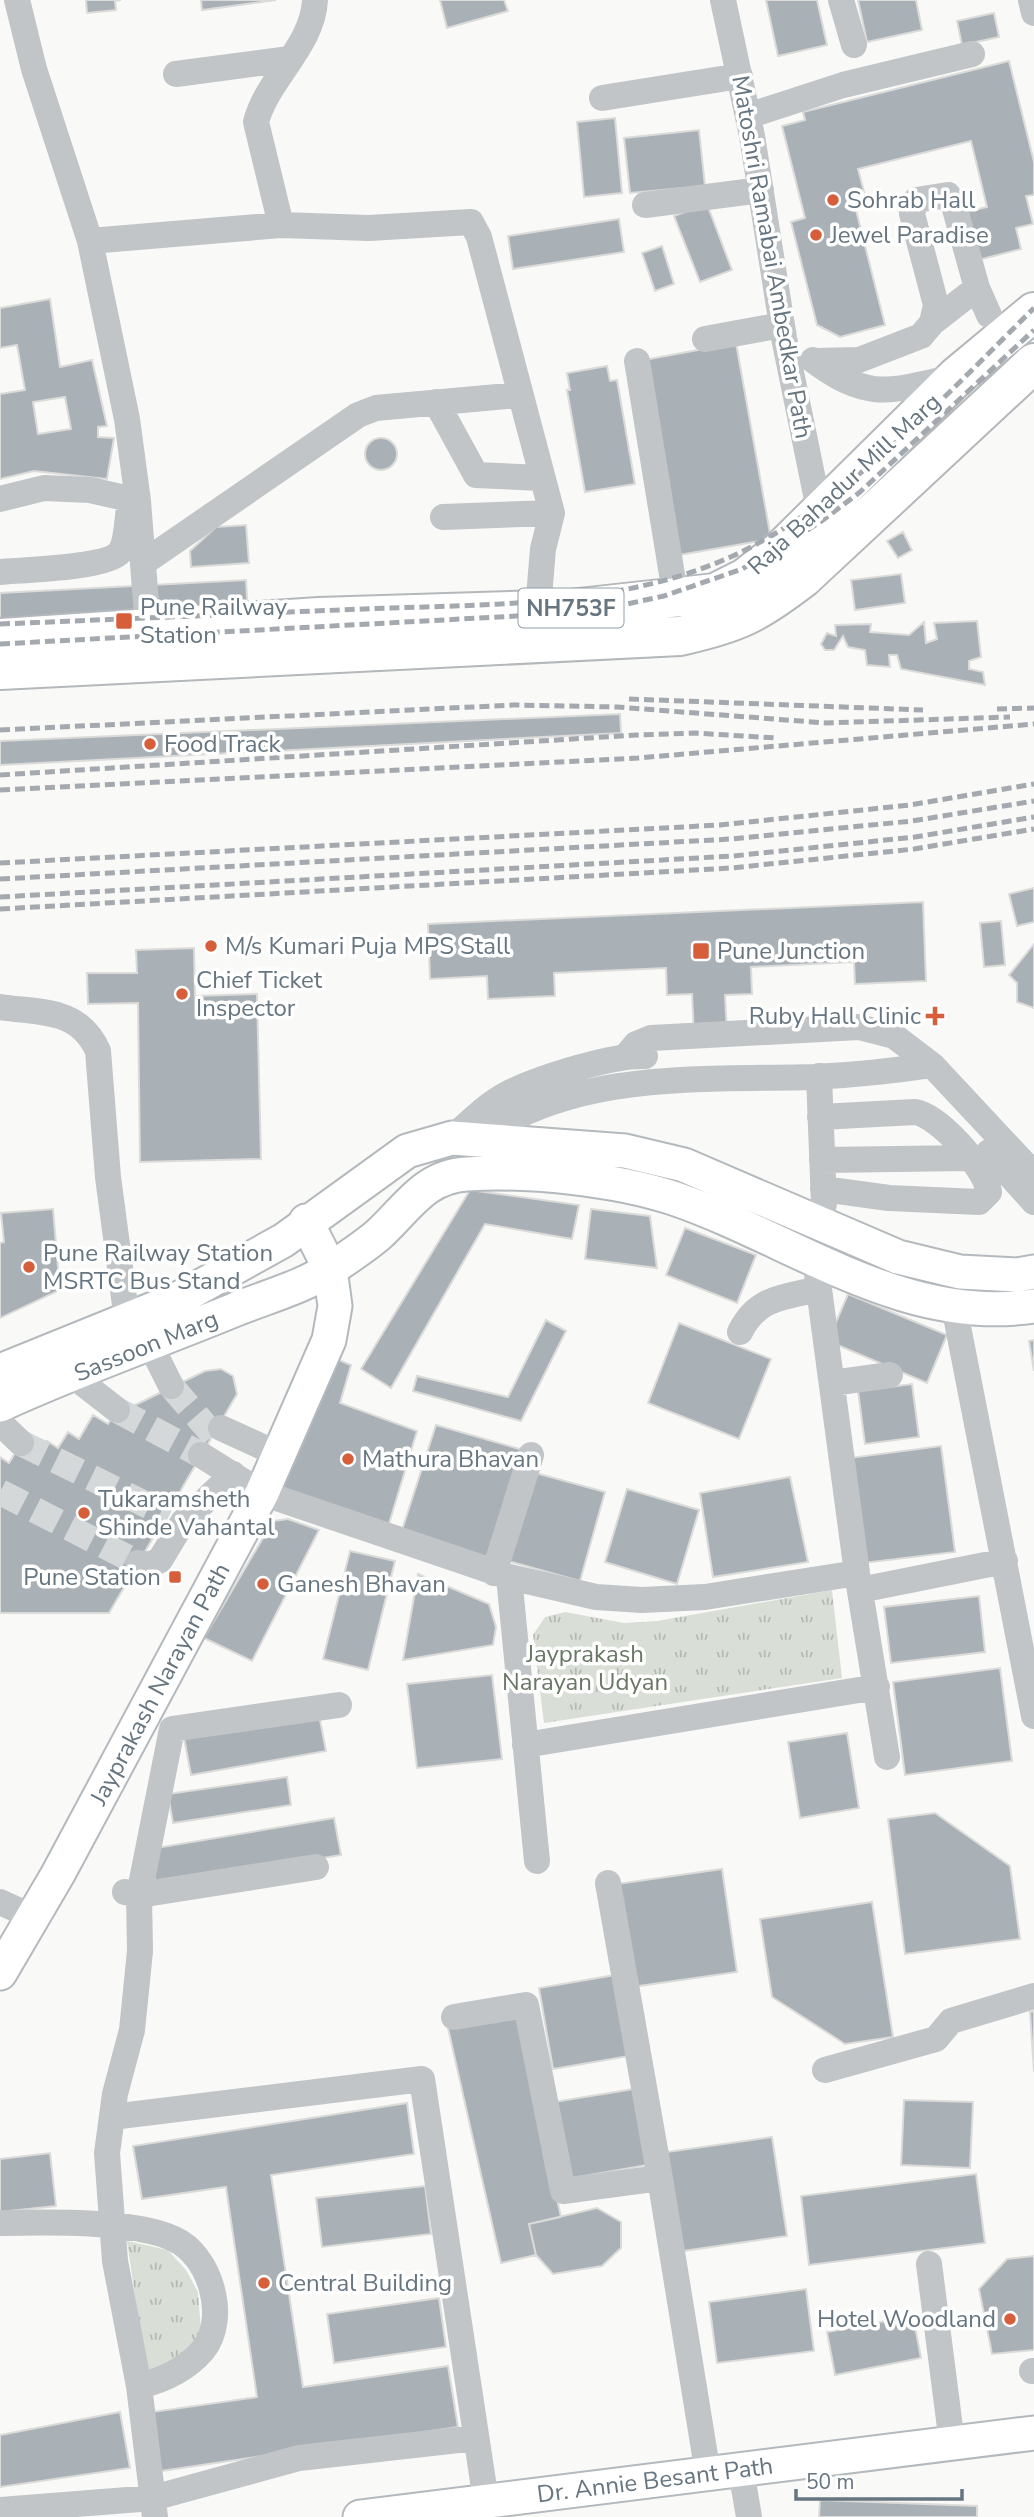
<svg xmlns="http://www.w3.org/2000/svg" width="1034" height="2517" font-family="'Nunito Sans',sans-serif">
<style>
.grass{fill:url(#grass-tufts)}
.building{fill:#a9b0b6;stroke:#dbdbd9;stroke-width:2;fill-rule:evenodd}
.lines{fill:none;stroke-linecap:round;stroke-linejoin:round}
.minor-tunnel{stroke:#d4d8d9;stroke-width:26;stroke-dasharray:26 13;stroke-linecap:butt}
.major-casing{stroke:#b4b9bd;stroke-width:37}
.highway-casing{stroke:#b4b8bb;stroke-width:42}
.minor{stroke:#c1c5c8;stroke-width:26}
.major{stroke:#fff;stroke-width:33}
.highway{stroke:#fff;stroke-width:38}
.rail{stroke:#a3a9ae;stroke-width:5;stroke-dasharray:10 5;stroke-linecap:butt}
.poi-dot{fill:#d75e3a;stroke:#fff;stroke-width:2.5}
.labels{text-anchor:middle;stroke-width:7;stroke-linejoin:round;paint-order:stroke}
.shield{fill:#fff;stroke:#949ea6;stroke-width:2}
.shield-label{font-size:23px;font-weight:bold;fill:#667580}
.poi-label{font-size:24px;fill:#667580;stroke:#fff;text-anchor:start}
.street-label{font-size:24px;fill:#667580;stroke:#fff}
.park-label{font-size:24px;fill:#687865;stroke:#fff}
</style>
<defs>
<pattern id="grass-tufts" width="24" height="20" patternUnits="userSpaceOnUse" patternTransform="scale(1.75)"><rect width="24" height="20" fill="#d9ded7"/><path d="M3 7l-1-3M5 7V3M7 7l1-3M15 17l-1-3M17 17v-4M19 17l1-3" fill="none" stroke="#b4b9b4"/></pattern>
</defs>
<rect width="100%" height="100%" fill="#f9f9f7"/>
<!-- grass -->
<path class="grass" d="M832,1590l10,88 -298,45 -11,-88 12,-18 20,-5 59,11 33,-2z
M127,2241l41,9 18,20 12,22 3,38 -18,31 -37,11z"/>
<!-- building -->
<path class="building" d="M86,0h35l-6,1 1,9 -29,3z
M201,0h75l-74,10z
M440,0h64l4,11 -61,17z
M766,0h51l10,45 -49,11z
M858,0h58l6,30 -55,12z
M994,13l5,24 -37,8 -5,-24z
M1009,61l25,101v33l-8,1 7,28 -17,4 5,21 -43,11 -12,-48 21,-5 -16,-66 -113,28 9,34 -12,3 30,119 -45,12 -23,-12 -26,-103 14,-4 -23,-92 23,-6 -2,-8z
M615,118l7,75 -38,4 -7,-75z
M699,130l6,56 -75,7 -6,-55z
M707,204l25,66 -32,12 -26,-66z
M619,219l5,33 -111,17 -5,-33z
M662,246l12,38 -19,7 -13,-38z
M50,299l10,68 32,-7 15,66 -9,1v10l16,1 -7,41 -73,-8 -34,8v-85l25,-4 -8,-45 -17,3v-40zM65,397l6,32 -33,5 -5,-32z
M736,343l35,196 -92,16 -35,-195z
M607,366l3,15 7,-1 18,104 -50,8 -18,-102h3l-3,-17z
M365 454a16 16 0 1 1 32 0a16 16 0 1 1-32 0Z
M246,525l3,38 -58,4 -1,-16 26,-24z
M903,532l9,18 -14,8 -11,-17z
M901,574l4,29 -50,7 -4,-30z
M246,580l4,69 -250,14v-70z
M977,621l4,36 -12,4v8l14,3 2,13 -84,-16 -4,-14h-8l1,12 -23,-2 -2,-15 -17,-3 -5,-11 -9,14h-9l-4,-6 6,-11 9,3 -1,-11 36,-1 -1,8 39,3 15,-13 2,21 11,-4 -3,-16z
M620,714l1,19 -621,32v-24z
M1034,888v34l-17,4 -8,-32z
M923,902l3,79 -71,3 -1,-22 -103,5 1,27 -27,1 2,37 -33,2 -2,-40 -25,1 -1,-27 -112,5 1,23 -67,3 -1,-23 -57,3 -2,-55z
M1001,921l4,44 -21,2 -4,-44z
M1034,944v64l-17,-6v-19l-8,-8z
M194,948l1,48 62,-2 4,165 -121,3 -2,-159 -50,1 -1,-31h50l-1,-23z
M470,1190l109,15 -7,34 -87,-15 -94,164 -30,-19z
M53,1209l7,81 -60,28v-75l4,-1 -3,-29z
M591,1209l59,7 7,52 -72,-9z
M685,1228l71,27 -19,48 -71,-28z
M848,1294l99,41 -20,48 -99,-42z
M546,1320l20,11 -45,90 -108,-30 4,-15 91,21z
M679,1323l92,36 -32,80 -91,-36z
M1034,1340v31l-5,-30z
M334,1358l17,7 -11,38 77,28 -29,96 -113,-39z
M221,1369l12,7 4,18 -128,219h-109v-156l9,6 12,-20 18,11 8,-13 11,7 10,-16 11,7 14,-24 15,9 14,-22 9,5 74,-36z
M912,1384l7,53 -54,7 -7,-53z
M436,1425l87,25 -30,111 -91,-31z
M941,1446l14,106 -92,11 -14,-105z
M532,1472l73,20 -25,89 -72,-20z
M790,1477l18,85 -95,15 -13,-84z
M627,1489l72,21 -22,74 -72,-22z
M288,1519l31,11 -67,131 -48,-23 69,-117z
M350,1551l45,10 -27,109 -45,-11z
M418,1574l71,30 7,23 -3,18 -90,15z
M979,1596l6,56 -94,11 -7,-56z
M1000,1668l12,93 -107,14 -12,-93z
M492,1675l10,84 -85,9 -10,-84z
M319,1715l7,36 -135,24 -7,-37z
M847,1733l12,75 -59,10 -12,-76z
M287,1777l4,28 -118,18 -5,-29z
M935,1813l75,53 10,73 -115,15 -17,-135z
M334,1818l7,37 -185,31 -6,-37z
M722,1869l15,103 -105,15 -15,-103z
M872,1902l21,135 -48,7 -73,-47 -12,-78z
M621,1974l14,81 -82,14 -14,-81z
M1034,2011v61l-4,-60z
M516,2013l45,204 -32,7 7,31 -35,8 -53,-235z
M640,2088l13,76 -86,15 -13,-77z
M904,2100l69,2 -3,66 -69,-3z
M407,2103l7,51 -143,21 32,212 145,-21 10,61 -297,44 -9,-59 105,-15 -31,-210 -84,12 -9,-53z
M772,2137l15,99 -104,15 -16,-99z
M50,2153l6,53 -56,6v-53z
M976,2174l9,69 -176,22 -8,-69z
M425,2186l6,48 -109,13 -6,-49z
M597,2208l24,14v26l-19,18 -49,8 -17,-19 -7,-31z
M1034,2256v94l-42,4 -13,-65 28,-30z
M806,2289l8,62 -97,12 -8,-61z
M439,2298l7,49 -112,16 -7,-49z
M913,2316l8,42 -86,17 -8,-43z
M120,2412l10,56 -130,19v-52z
M820,2500l157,6v11h-158z"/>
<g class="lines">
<!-- minor-tunnel -->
<path class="minor-tunnel" d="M171,1386l45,52
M117,1410l84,45
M21,1443l148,73
M0,1492l138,71"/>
<!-- major casing -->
<g class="major-casing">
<path id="major" d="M0,1371l178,-72 106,-59 123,-89 45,-13 173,13 59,14 214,92 62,15 57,3 17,-3
M0,1405c76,-35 156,-63 234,-95 32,-13 69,-23 98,-42 15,-10 32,-21 46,-33 29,-26 46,-59 89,-61 62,-4 147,5 206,24 118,40 230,128 361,108
M0,1973l58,-99 204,-381 67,-153 6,-34 -5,-37 -24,-48
M360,2517l674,-84"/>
</g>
<!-- highway casing -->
<g class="highway-casing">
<path id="highway" d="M0,638l319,-21 251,-8 145,-16 30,-15 35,-27 177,-175 77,-64
M0,670l680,-34c58,-13 76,-22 123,-58l231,-215"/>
</g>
<!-- minor -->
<path class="minor" d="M17,0l17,69 56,172 37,178 11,82 10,127
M723,0l29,136 32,202 36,176
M841,0l13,45
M1031,0l3,13
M176,74l114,-15
M602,98l138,-22
M748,116l95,-31 129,-31
M645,205l116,-15
M281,225l-25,-103c11,-43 57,-76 59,-122
M90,241l191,-16 88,3 102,-6 8,15 73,276 -9,36 -5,60
M932,323l45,-35
M705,339l77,-14
M813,360c56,42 77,31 141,17
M637,361l39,238
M815,361l44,-1 62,-24 11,-13 4,-18 -24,-91 4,-14 32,-5 5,7 24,86 12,27
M436,402l40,73 66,3
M0,499l44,-11 46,2 48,11
M443,517l109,-4
M143,563l215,-148 18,-7 142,-13
M0,572c22,-2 107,-4 120,-20 7,-10 7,-32 9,-44
M0,1007c41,6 79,1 98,44l10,126 19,143
M627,1055l9,-11 15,-6 208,-11 35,9 38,29 102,109
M819,1076l5,128
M820,1117l95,-5c24,4 70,55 74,80l-10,10 -90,-4 -66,-9
M452,1138c14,-12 29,-28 45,-38 28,-19 114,-45 148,-44
M477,1140c98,-70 223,-60 337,-63 39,-2 79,-6 118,-12
M989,1152l45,50
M822,1160l147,-2
M815,1259l42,314 30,184
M954,1306l80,410
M740,1332c17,-35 44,-35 79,-43
M150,1344l21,42
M72,1375l45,35
M832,1383l58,-8
M0,1423l21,20
M221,1428l59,27
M201,1455l61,38 247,84 87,20 46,3 63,-3 152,-24
M138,1563l12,2 10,-5 23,-38 50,-48
M494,1573l37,-118
M509,1577l28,284
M860,1590l145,-29
M525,1745l352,-58
M608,1883l52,295 48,296
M125,1892l14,3 177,-28
M0,1902l33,15
M454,2017l72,-12 37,186 97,-13
M825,2070l111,-31 15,-18 83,-25
M112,2117l310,-38 64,422
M0,2223c45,-1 135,-3 174,16 36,16 55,79 29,111 -17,20 -39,30 -64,36
M929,2264l23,179
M1032,2371h2
M741,2470l8,47
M0,2510l153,-12 146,-40 177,-20
M155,2517l-16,-131 -24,-125 -8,-108 8,-59 17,-64 8,-79 -1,-56 33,-166 167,-24"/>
<!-- major -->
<use href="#major" class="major"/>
<!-- highway -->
<use href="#highway" class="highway"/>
<!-- rail -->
<path class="rail" d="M0,624c121,-5 242,-10 363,-15 125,-5 259,-1 374,-55 113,-54 209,-159 297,-246
M0,644l590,-32 74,-16 78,-27 77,-46 41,-31 174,-162
M629,699l294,11
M997,709l37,-1
M0,730l513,-25 104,2 209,16 184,-6
M0,775l636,-40 59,-2 81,5
M0,790l638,-32 396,-34
M0,863l720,-38 190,-20 124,-21
M0,879l731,-40 181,-18 122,-20
M0,897l733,-41 182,-19 119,-20
M0,909l731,-41 183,-19 120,-20"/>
</g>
<!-- markers -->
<g class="poi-dot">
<circle cx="833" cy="200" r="7"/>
<circle cx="816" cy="235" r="7"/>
<rect x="115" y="612" width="18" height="18" rx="3.5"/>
<circle cx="150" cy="744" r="7"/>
<circle cx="211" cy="946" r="7"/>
<rect x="692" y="942" width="18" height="18" rx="3.5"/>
<circle cx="182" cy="994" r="7"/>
<path d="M931.5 1005.5h7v7h7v7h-7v7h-7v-7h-7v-7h7z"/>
<circle cx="29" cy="1267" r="7"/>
<circle cx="348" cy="1459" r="7"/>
<circle cx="84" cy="1513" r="7"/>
<rect x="168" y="1570" width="14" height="14" rx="3.5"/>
<circle cx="263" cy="1584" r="7"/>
<circle cx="264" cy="2283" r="7"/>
<circle cx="1010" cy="2319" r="7"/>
</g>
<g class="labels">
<!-- shield labels -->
<rect class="shield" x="518.5" y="588.5" width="105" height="39" rx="5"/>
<g class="shield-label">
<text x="571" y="616">NH753F</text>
</g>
<!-- poi labels -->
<g class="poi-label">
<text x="847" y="208">Sohrab Hall</text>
<text x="830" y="243">Jewel Paradise</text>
<text x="140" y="615">Pune Railway<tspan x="140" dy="28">Station</tspan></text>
<text x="164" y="752">Food Track</text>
<text x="225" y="954">M/s Kumari Puja MPS Stall</text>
<text x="717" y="959">Pune Junction</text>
<text x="196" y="988">Chief Ticket<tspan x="196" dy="28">Inspector</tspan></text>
<text x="921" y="1024" text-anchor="end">Ruby Hall Clinic</text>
<text x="43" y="1261">Pune Railway Station<tspan x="43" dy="28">MSRTC Bus Stand</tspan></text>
<text x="362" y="1467">Mathura Bhavan</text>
<text x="98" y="1507">Tukaramsheth<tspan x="98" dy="28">Shinde Vahantal</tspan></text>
<text x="161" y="1585" text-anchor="end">Pune Station</text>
<text x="277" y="1592">Ganesh Bhavan</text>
<text x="278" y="2291">Central Building</text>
<text x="996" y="2327" text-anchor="end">Hotel Woodland</text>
</g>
<!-- street labels -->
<g class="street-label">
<text transform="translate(772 257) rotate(80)" y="8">Matoshri Ramabai Ambedkar Path</text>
<text transform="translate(844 484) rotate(-43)" y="8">Raja Bahadur Mill Marg</text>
<text transform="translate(146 1346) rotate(-22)" y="8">Sassoon Marg</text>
<text transform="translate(160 1684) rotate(-62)" y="8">Jayprakash Narayan Path</text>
<text transform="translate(655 2480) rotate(-7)" y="8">Dr. Annie Besant Path</text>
</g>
<!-- park labels -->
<g class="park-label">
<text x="585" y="1662">Jayprakash<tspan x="585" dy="28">Narayan Udyan</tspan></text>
</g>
</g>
<!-- scale -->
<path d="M796 2489v10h166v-10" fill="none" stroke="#667580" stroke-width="3.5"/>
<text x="806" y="2489" font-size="21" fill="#667580" stroke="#ffffff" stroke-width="5" paint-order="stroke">50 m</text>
</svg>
